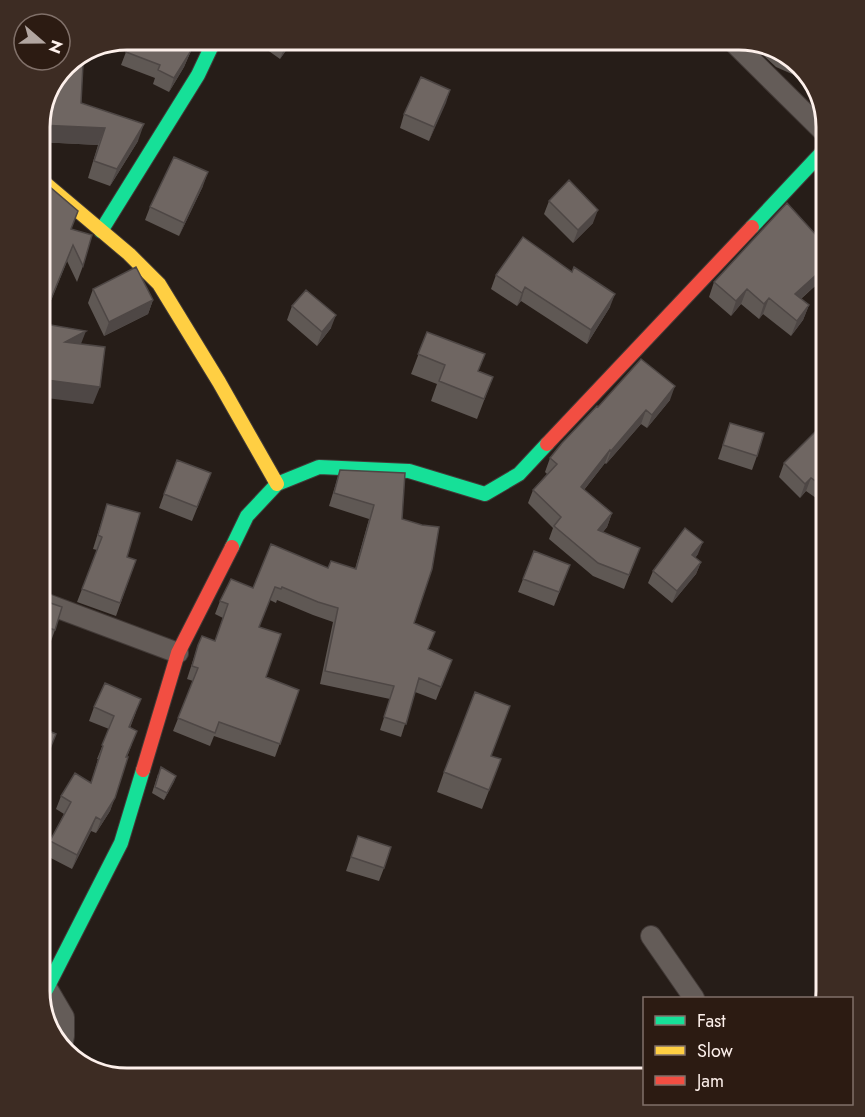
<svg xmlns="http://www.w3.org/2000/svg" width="865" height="1117" font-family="Jost,sans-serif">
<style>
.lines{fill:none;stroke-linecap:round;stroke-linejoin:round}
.street-casing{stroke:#423a37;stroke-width:22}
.fast-casing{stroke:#423a37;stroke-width:16}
.slow-casing{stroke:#423a37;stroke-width:16}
.jam-casing{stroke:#423a37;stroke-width:16}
.street{stroke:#645c58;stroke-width:20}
.fast{stroke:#16e098;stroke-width:14}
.slow{stroke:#ffcf43;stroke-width:14}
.jam{stroke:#f24e42;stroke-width:14}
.wall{fill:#5f5854}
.shaded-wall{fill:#4e4745}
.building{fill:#6f6662;stroke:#4e4745;stroke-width:1.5}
.rim{fill:none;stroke:#fdf0eb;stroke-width:3}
</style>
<rect width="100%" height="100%" fill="#261d18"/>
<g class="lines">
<!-- street casing -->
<g class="street-casing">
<path id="street" d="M730,39l96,95
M39,601l139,52
M651,936l43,62
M47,988l17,29v19l-2,11"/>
</g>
<!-- fast casing -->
<g class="fast-casing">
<path id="fast" d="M752,227l74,-79
M101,231l97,-156 17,-36
M232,547l15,-31 30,-32 42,-17 90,4 76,23 34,-20 28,-30
M41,997l6,-9 74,-145 22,-73"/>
</g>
<!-- slow casing -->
<g class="slow-casing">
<path id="slow" d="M39,178l90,76 30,30 60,98 58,102"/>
</g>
<!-- jam casing -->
<g class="jam-casing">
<path id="jam" d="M547,444l205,-217
M143,770l35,-117 54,-106"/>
</g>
<!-- street -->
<use href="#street" class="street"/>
<!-- fast -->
<use href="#fast" class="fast"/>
<!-- slow -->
<use href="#slow" class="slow"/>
<!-- jam -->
<use href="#jam" class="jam"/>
</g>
<!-- wall -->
<path class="wall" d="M131,39h65l-12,28 -15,25 -16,-8 2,-6 -34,-13z
M252,39h42l-14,20z
M763,45l20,6 21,20 -3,7 -25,-11 -16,-15z
M450,90l-21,51 -29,-13 4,-14z
M81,103l57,38 -28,45 -22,-8 10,-33 -59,-3v-22z
M39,183l33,46 11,37 -6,16 -10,-21 -22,54 -6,-2z
M203,186l-24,50 -34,-16 5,-13z
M549,201l44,22 -20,20 -29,-29z
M826,246v30l-25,23 8,6 -6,15 -12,16 -28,-22 -4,5 -18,-15 -10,12 -22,-19 5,-15z
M496,275l114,32 -23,37 -66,-43 -4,5 -26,-17z
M93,289l60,11 -5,14 -44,22 -16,-33z
M292,306l39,22 -14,18 -30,-26z
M427,332l52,39 14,6 -16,42 -46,-18 6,-17 -26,-10z
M670,400l-23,28 -6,-4 -35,40 -1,-1 -21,27 28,23 -5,14 -4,5 37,16 -16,41 -31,-13 -44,-37 4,-11 -25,-25 5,-13 14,-16 -2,-2 5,-14 48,-51z
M730,423l27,33 -5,14 -34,-11z
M826,429v76l-20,-14 -6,7 -21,-21 5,-14z
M340,470l62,49 12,104 14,27 24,10 -16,40 -21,-8 -14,45 -21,-7 10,-31 -70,-15 13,-62 -20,-7 -36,-15 -1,3 -6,-3 -11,27 7,50 33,13 -24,67 -61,-21 -4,10 -37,-15 20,-50 -6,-2 11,-34 17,-4 8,-23 -8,-4 5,-13 33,-13 75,-20 27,1 14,-50 -40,-13z
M206,486l-14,35 -33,-13 5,-14z
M107,504l20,53 9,3 -20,56 -39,-14 20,-52 -4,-1z
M534,551l36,14 -16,41 -36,-14z
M698,554l-3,4 6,4 -5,12 -24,29 -24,-20 5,-12z
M39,599l16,31 -5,14 -11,-4z
M94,707l42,5 -6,16 2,16 -5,13 -17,54 -14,22 -5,-2 -19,38 -27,-14 5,-14 14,-27 -8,-5 5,-13 30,-13 7,-24h-1l12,-30 -20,-8z
M39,727l12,20 -12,30z
M491,756l10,3 -19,50 -45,-17 7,-20z
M158,774l18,2 -12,24 -12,-7z
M358,836l26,32 -5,13 -33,-10z"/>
<!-- shaded-wall -->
<path class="shaded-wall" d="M196,39l-12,28 -15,25 5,-14z
M289,39h5l-14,20 5,-13z
M450,90l-4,13 -17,38 5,-14z
M144,124l-6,17 -28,45 7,-17z
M39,125l66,3 -7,17 -59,-3z
M208,172l-5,14 -24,50 5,-13z
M598,210l-5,13 -20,20 5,-13z
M73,245l-6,16 -22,54 6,-16z
M826,266v10l-37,33 6,-15z
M525,287l-4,14 -4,5 5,-13z
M747,289l-6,15 -10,12 5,-15z
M615,294l-5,13 -23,37 4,-14z
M769,298l-6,16 -4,5 5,-15z
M153,300l-5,14 -44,22 5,-14z
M809,305l-6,15 -12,16 6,-15z
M336,315l-5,13 -14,18 5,-14z
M86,331l-7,18 -14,-7z
M39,379l61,8 -7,17 -54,-7z
M675,386l-5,14 -23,28 5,-13z
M646,410l-5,14 -35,40 5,-13z
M610,450l-5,13 -29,37 5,-13z
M811,478l-5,13 -6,7 5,-14z
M612,513l-5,14 -14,17 5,-14z
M703,542l-5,12 -10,13 4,-12z
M701,562l-5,12 -24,29 5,-12z
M176,776l-2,6 -10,18 3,-7z
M115,798l-5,13 -14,22 5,-13z
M96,817l-5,14 -19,38 5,-14z"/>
<!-- building -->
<path class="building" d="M131,39h65l-7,15 -15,24 -16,-8 2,-5 -34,-13z
M276,39h13l-4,7z
M775,49l8,2 7,7 -10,-4z
M67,63l16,1 -2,39 63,21 -27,45 -23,-8 11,-33 -66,-3v-5z
M421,77l29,13 -16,37 -30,-13z
M174,157l34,15 -24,51 -34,-16z
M569,180l29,30 -20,20 -29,-29z
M39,183l12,5 27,23 -7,18 21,6 -9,31 -10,-21 -22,54 -12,-4z
M787,203l39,43v20l-31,28 14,11 -12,16 -28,-23 -5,6 -17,-15 -11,12 -22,-19z
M523,237l49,35 2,-5 41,27 -24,36 -66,-43 -3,6 -26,-18z
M136,267l17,33 -44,22 -16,-33z
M306,290l30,25 -14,17 -30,-26z
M39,323l47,8 -21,11 40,5 -5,40 -61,-8z
M427,332l58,22 -7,17 15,6 -9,22 -45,-18 6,-16 -27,-11z
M641,359l34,27 -23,29 -6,-5 -35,41 -1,-1 -29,37 31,26 -14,17 42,18 -11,27 -31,-12 -44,-37 7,-9 -28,-27 24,-26 -7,-6 12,-15 35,-37 1,1z
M730,423l34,10 -7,23 -34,-11z
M822,425l4,4v59l-15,-10 -6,6 -21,-21z
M177,460l34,13 -14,34 -33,-13z
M340,470l65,3 -3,46 20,6 17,2 -7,42 -18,54 21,9 -7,17 24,11 -11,27 -22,-9 -13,46 -22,-7 10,-31 -69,-15 13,-63 -20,-6 -36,-15 -1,2 -6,-2 -16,40 22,7 -15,43 33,13 -19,54 -61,-22 -4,11 -37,-15 20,-50 -6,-2 6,-21 4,-9 13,5 13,-37 -8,-3 11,-22 22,9 18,-44 57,24 3,-7 25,8 18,-64 -40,-12z
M107,504l33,9 -13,44 9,3 -16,43 -38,-14 20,-52 -4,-2z
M685,528l18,14 -11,13 9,7 -24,29 -24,-20z
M534,551l36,14 -11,27 -36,-13z
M39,599l23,8 -7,23 -16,-5z
M105,683l36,16 -12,28 8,4 -11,26h2l-13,41 -14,22 -5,-3 -19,38 -27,-14 21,-39 -10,-6 14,-23 16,10 12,-37 -1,-1 12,-29 -20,-9z
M475,692l35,14 -19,50 10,3 -12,31 -45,-18z
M39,727l17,7 -13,32 -4,-2z
M161,767l15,9 -9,17 -12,-6z
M358,836l33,11 -7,21 -33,-11z"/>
<!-- crop -->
<path d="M0 0H865V1117H0ZM127 50H739A77 77 0 0 1 816 127V991A77 77 0 0 1 739 1068H127A77 77 0 0 1 50 991V127A77 77 0 0 1 127 50Z" fill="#3d2c23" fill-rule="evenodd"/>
<path class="rim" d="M127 50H739A77 77 0 0 1 816 127V991A77 77 0 0 1 739 1068H127A77 77 0 0 1 50 991V127A77 77 0 0 1 127 50Z"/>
<!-- legend -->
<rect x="643" y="997" width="210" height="108" fill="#2c1b12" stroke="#807069" stroke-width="1.5"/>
<rect x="655" y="1016" width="30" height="9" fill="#16e098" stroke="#807069" stroke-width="1.5"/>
<text x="697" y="1027" font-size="18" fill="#fdf0eb">Fast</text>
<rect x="655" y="1046" width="30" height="9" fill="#ffcf43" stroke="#807069" stroke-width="1.5"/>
<text x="697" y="1057" font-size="18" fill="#fdf0eb">Slow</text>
<rect x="655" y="1076" width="30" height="9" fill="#f24e42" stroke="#807069" stroke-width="1.5"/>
<text x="697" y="1087" font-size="18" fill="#fdf0eb">Jam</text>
<!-- north arrow -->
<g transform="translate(42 42) rotate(110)"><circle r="28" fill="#2c1b12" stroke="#807069" stroke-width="1.5"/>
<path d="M0-4.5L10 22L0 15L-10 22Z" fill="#b2a6a1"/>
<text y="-9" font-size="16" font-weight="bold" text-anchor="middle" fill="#fdf0eb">N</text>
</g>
</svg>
